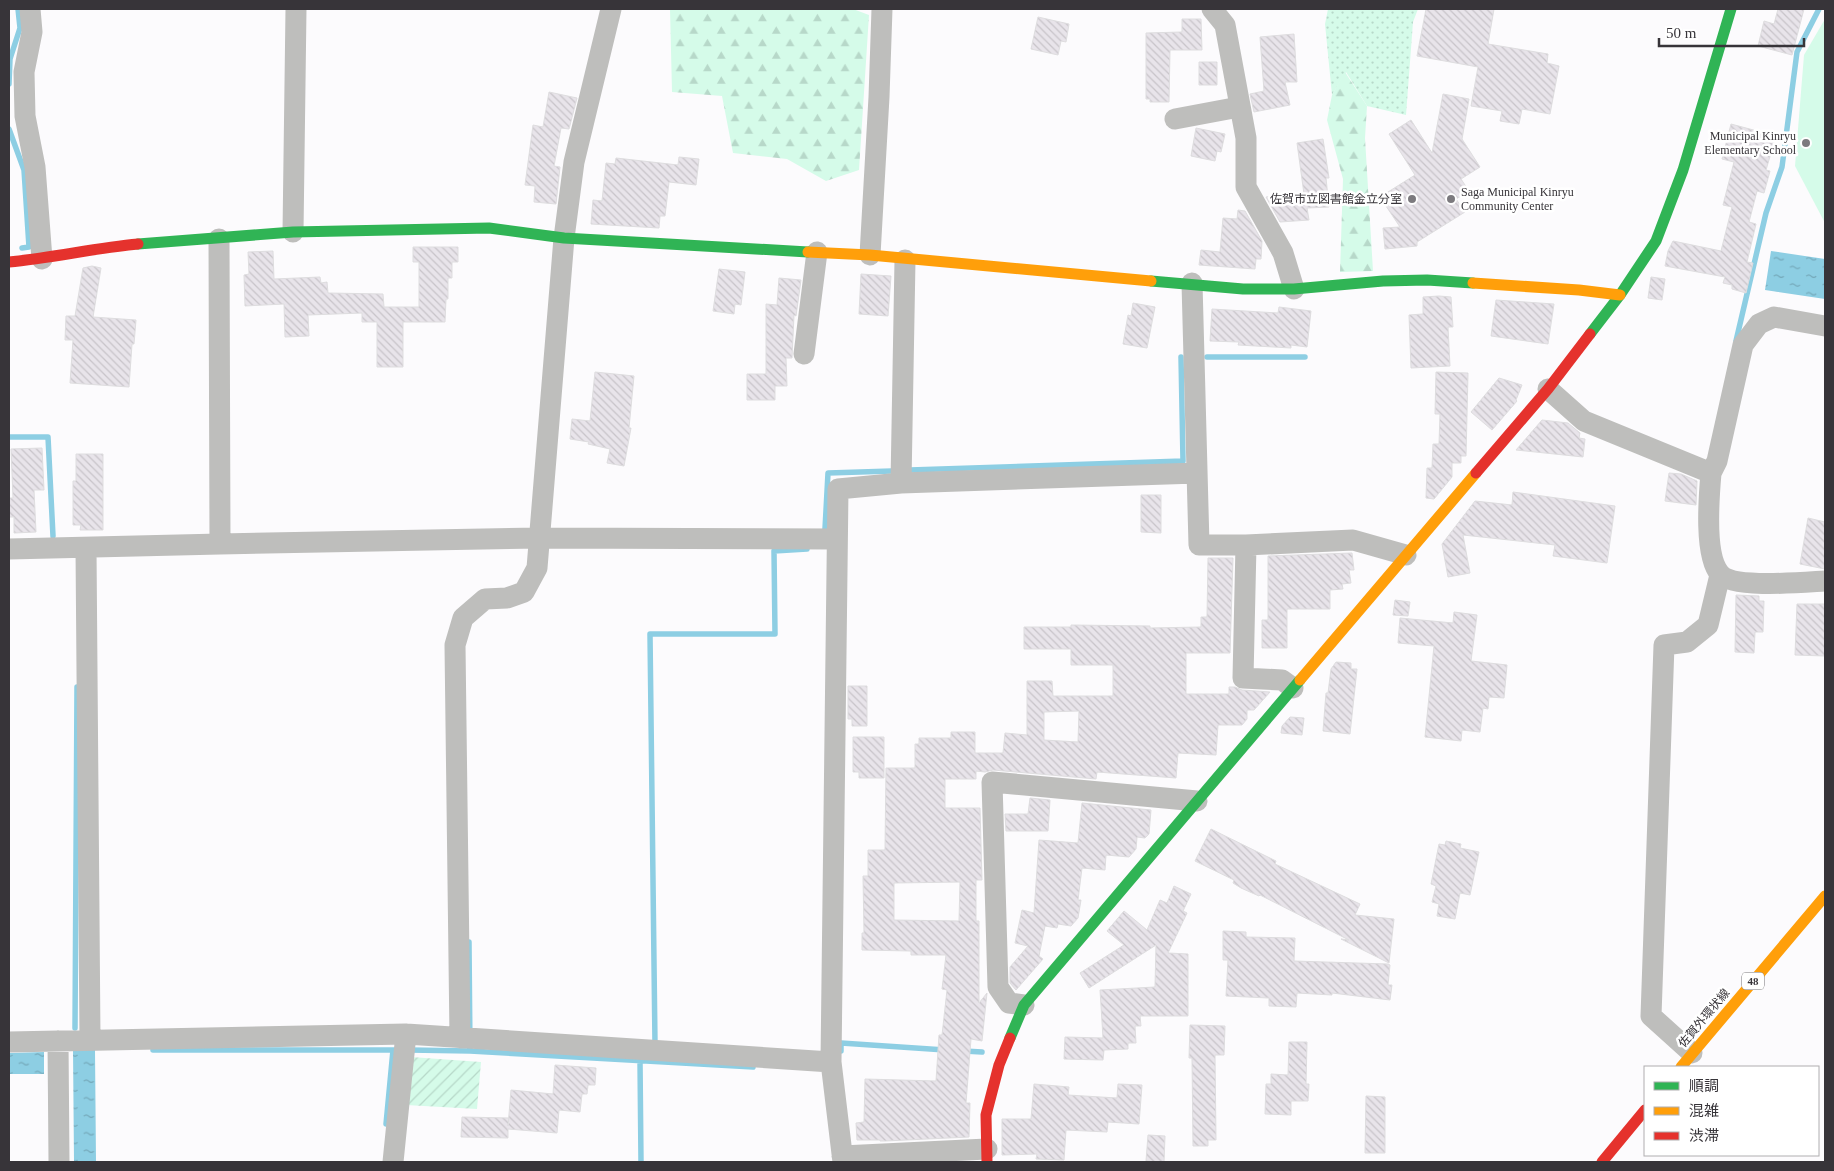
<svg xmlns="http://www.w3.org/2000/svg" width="1834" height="1171" font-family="'Times New Roman','Noto Sans JP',serif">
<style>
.grass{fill:url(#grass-dots)}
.forest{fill:url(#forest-firs)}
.park{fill:#d5fbe9}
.garden{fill:url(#garden-furrows)}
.water{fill:url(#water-ripples)}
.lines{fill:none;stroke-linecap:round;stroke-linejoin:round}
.stream{stroke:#8dcee3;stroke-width:5.5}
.building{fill:url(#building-back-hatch);stroke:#dedddf;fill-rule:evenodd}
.street{stroke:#bebebc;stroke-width:21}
.fast{stroke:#30b455;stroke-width:11}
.slow{stroke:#ff9f0a;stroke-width:11}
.jam{stroke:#e5322d;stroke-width:11}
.poi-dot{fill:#7c7a7e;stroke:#fff;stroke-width:2}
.labels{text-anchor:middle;stroke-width:5;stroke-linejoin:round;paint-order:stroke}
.shield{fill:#fff;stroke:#737174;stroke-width:1}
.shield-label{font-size:11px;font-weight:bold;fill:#373439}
.poi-label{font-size:12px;fill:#373439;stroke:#fff;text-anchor:end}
.street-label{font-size:12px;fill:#373439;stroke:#fff}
</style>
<defs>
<pattern id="grass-dots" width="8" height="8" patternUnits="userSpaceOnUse" patternTransform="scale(1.25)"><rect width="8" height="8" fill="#d5fbe9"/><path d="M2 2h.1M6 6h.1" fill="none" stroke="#b7d8c9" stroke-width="1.8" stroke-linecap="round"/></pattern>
<pattern id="forest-firs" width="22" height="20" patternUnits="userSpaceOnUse" patternTransform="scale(1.25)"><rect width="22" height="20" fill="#d5fbe9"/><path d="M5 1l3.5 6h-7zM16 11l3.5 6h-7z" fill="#b7d8c9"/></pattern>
<pattern id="garden-furrows" width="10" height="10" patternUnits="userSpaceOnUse" patternTransform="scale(1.25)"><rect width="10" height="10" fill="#d5fbe9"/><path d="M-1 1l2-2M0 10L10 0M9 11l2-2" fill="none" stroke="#b7d8c9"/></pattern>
<pattern id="water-ripples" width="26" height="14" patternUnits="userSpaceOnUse" patternTransform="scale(1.25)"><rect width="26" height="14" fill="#8dcee3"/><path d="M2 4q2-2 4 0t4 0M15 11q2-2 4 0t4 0" fill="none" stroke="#74a8b9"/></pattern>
<pattern id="building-back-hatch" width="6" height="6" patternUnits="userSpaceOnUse" patternTransform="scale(1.25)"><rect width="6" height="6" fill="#e8e4ea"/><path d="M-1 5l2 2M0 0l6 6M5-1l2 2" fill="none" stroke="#c8c4c9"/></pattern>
</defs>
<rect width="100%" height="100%" fill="#fcfbfd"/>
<!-- grass -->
<path class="grass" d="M1328,9h90l-5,13 -7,93 -39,-9 -21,-34 -14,23 -7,-71z"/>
<!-- forest -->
<path class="forest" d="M670,9h183l16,6 -10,155 -33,11 -39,-22 -54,-6 -11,-57 -50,-4z
M1345,72l22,34 -2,32 8,133 -33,1 3,-93 -16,-59 5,-25z"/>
<!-- park -->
<path class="park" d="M1825,19v204l-30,-57 9,-111z"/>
<!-- garden -->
<path class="garden" d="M411,1057l70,5 -4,47 -71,-4z"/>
<!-- water -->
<path class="water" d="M1771,251l54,8v40l-60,-9z
M73,1049l22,1 1,112h-22z
M44,1052v22h-35v-21z"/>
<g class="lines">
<!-- stream -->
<path class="stream" d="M9,84l1,-25 10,-31 -2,-19
M9,129l15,41 5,77 -7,1
M1736,341l30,-128 16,-46 15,-115 22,-43
M1207,357h98
M9,437h39l5,99
M910,470l273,-9 -2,-104
M825,529l3,-56 64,-2
M75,1028l2,-341
M655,1044l-5,-410h125l-1,-83 33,-2
M153,1050h240
M409,1050l61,1 -1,-109
M470,1051l283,16
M841,1051v-8l104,7
M964,1051l18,1
M640,1061l1,101
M386,1124l7,-74h7"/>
</g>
<!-- building -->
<path class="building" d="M1426,9h68l-6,35 60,10 -1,9 12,3 -9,48 -28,-5 -3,15 -19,-3 2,-10 -31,-5 7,-39 -61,-11z
M1778,9h26l-12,46 -34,-9 6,-25 10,3z
M1038,17l31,7 -3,18 -5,-1 -3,14 -27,-6z
M1182,19h19l1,31h-32l-1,52h-19v-3h-4v-66l36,-1z
M1294,34l3,48h-12l5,23 -36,7 -4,-18 14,-3 -4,-54z
M1199,62h18v23h-18z
M549,92l28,6 -8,31 -8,-1 -7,38 6,1 -4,37 -22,-2 1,-16 -10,-1 8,-60 10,2z
M1443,94l26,5 -7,40 18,28 -19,12 8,12 -13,8 9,13 -48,30v4l-32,3 -2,-21 17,-1 -20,-30 35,-22 -26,-41 22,-14 21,33z
M1731,124l45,12 -10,34 4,1 -6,22 -7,-2 -8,31 7,2 -9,38 6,1 -7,30 -14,-4v-4l-9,-2 2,-6 -60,-11 3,-15 5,-10 48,10 11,-44 -9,-2 11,-43 -12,-3z
M1196,128l29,6 -4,18 -4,-1 -2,10 -24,-5z
M1323,139l6,39h-3l3,29 -22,1 2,12 -29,2 -14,-25 38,-3 -7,-51z
M679,157l20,2 -3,26 -27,-3 -4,34h-5l-1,12 -68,-4 2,-24 9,1 4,-38 9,1 1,-6 62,7z
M1238,210l7,1 17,30 -1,18h-5l-1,10 -56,-4 2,-15 19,2 3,-34 14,1z
M413,247h45v15h-6v16h-4v21h-2l-1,23h-42v45h-26v-45h-15v-9l-54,2 1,21 -24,1 -1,-33 -39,2 -1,-31 5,-1 -1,-22 25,-1 1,28 46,-2 1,6 6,-1 1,11 55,1 1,13h35v-45h-6z
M92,266l9,2 -8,49 43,3 -2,24h-2l-3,43 -59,-4 3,-43h-8l1,-24h9l8,-48z
M719,269l26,3 -4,33 -6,-1 -1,10 -21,-3z
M861,274l30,2 -3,40 -29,-2z
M1651,277l14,2 -3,21 -14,-2z
M779,278l22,2 -5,36 -2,-1 -2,43h-6l1,28h-12v14h-28v-26h19v-70l11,1z
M1439,296l12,1 2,30h-5l2,39 -39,2 -2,-53 14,-1v-17z
M1496,300l58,4 -6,40 -57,-8z
M1133,303l22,4 -8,41 -24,-4 5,-29 3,1z
M1279,307l32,4 -4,36 -16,-2v3l-53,-3 1,-3 -29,-1 2,-32 66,4z
M595,372l39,4 -5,52h2l-7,38 -17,-3 3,-14 -22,-5 1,-2 -19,-3 2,-20 18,2z
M1436,372l32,1 -2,83h-5v7h-9v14l-18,22 -8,-1 1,-30h5l1,-24h6l1,-30h-5z
M1499,378l23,7 -6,15 1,1 -25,29 -21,-18z
M1542,420l26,3 12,10 -1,5 6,1 -2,18 -67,-7z
M42,448l2,42h-10l2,42 -22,1v-16h-5v-19h4l-2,-49z
M76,454h27v76h-23l1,-5h-8v-44h3z
M1669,473l12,1 16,7 -1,24 -31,-4z
M1513,492l102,14 -8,57 -54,-7 2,-11 -92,-10 7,38 -22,4 -6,-33 33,-43 37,4z
M1141,495h20v38l-20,-1z
M1808,518l17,4v47l-25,-5z
M1352,553l2,17h-5l2,13 -9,1 1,5 -13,1v19h-43v39h-25v-28h6v-64z
M1208,558h25l-3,95h-44v41h43v-7h6l7,3 28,2 -16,18h-7v9l-5,6h-24l-2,30 -38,-2 -2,25 -79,-6 -1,7 -103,-9 -8,2 -9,-1v8h-31v29h35l2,72h-6v41h3v82l8,-10 -5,48 -11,-2 -5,64h4l-1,34 -84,4h-5v-1h-23l-1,-17 8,-1 1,-43 71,2 3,-46h3l5,-45 -5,-1 4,-34h-35v-4l-49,-1v-17h2l-1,-57h5v-26h17l1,-82h29v-24h4v-6h32v-6h24v21h28l2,-20 22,2v-54h25l1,15h60v-31h-42v-16h-47v-22h47v-2l79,1v2l51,-1v-10h6zM1079,711l-1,31 -34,-2v-28zM960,882l-1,39 -65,-1v-37z
M1736,595l23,1v5h5l-1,31h-8l-1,21 -19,-1z
M1395,600l15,2 -2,14 -15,-1z
M1797,604h28v52l-30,-1z
M1454,612l23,3 -6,46 36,4 -3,33 -15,-1 -1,12 -5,-1 -3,24 -18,-2 -1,11 -36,-4 9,-91 -36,-3 2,-25 53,5z
M1336,662l15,1v6h6l-7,65 -27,-3 3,-38h2l3,-24z
M848,686h19v40h-15v-7h-4z
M1290,717l14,1 -2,17 -21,-2 1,-7z
M853,737h31v41h-25v-6h-6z
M1030,798l20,2 -2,31h-42l-1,-17h23z
M1082,803l69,7 -2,24 -4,4 -8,-1 -1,12 -7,8 -23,-2 -1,15 -23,-2 -4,32h3l-3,18 -7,8 -13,-2 -1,4 -12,-2 -6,30 4,3 -27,31 -6,-7v-16l18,-21 -13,-3 7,-33 12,3 5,-73 39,3z
M1211,829l65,32 -1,3 85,40 -5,11 39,4 -5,44 -48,-24 8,1 -89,-45 -1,1 -18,-8 -8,-5 1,-3 -39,-19z
M1446,841l15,3 -1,4 19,4 -9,43 -10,-2 -5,26 -18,-3 2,-12 -7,-2 4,-16 -5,-2 8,-40 6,1z
M1174,886l17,8 -8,17 4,2 -19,40 20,1v62h-48l1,10h-6l1,17h-8v6l-24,1 -1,10 -39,-1 1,-22 38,1 -3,-48 55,-3 1,-42 -67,43 -9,-15 44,-28 -17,-14 17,-20 23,19 13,-30 7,3z
M1223,931l23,1v5l49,1 -1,23 94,3 2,1 -2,20h4l-2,15 -58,-7v2l-35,-2 -1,14 -27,-1v-8l-43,-2 2,-36h-5z
M1190,1025l35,1 -1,29h-9l1,85h-8v6h-15l-1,-88h-3z
M1289,1042h18l-1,42h3l-1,17h-17v14l-26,-1 1,-30h5v-10l17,1z
M555,1065l41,3 -1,17h-7l-1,9h-5l-2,18 -21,-2 -2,23 -49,-4v9l-47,-1 1,-20 47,1 -1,8 3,-36 42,4z
M1034,1084l35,3 -1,8 49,3 1,-14 24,1 -3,39 -31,-2 -1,10 -41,-2 -2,30 -28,-1 1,-5 -35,1v-36h29z
M1366,1096l19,1v56h-20z
M1148,1135l17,1 -1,26 -18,-1z"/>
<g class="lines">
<!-- street -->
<path class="street" d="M30,9l2,23 -8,40 1,44 10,51 7,92
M1212,9l13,16 21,113v49l37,66 11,36
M1175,119l64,-12
M293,232l3,-223
M219,239l1,305
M870,255l9,-158 3,-88
M1192,283l7,262h47l107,-5 53,15
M804,354l13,-102
M1548,389l36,32 127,52c-2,23 -7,83 9,101 13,15 86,8 105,7
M1711,473l6,-12 26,-116 16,-21 15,-7 51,9
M901,483l4,-223
M1246,545l-3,133 39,2 11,8
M86,548l4,492
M9,549l211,-5 319,-6 297,1
M1024,1005l-15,-2 -11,-16 -6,-205 205,19
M460,1038l-5,-393 8,-27 22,-19 22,-1 17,-6 13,-24 27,-330 10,-76 37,-153
M58,1041l1,121
M9,1042l397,-8 425,28
M1692,1053l-41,-37 13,-371 23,-3 21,-17 12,-50
M842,1156l145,-7
M393,1162l13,-128
M843,1162l-12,-100 7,-573 63,-6 296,-10"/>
<!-- fast -->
<path class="fast" d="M138,244l155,-12 196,-4 75,10 244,14
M1151,281l92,8h51l89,-8 44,-1 46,3
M1590,334l30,-39 36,-54 27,-71 48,-161
M1010,1038l14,-33 276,-325"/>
<!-- slow -->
<path class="slow" d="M808,252l62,3 281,26
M1473,283l106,7 41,5
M1300,680l176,-207
M1681,1067l144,-171"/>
<!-- jam -->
<path class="jam" d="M9,262c43,-4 86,-14 129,-18
M1476,473l72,-84 42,-55
M987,1162l-1,-47 13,-50 11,-27
M1602,1162l43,-52"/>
</g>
<!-- markers -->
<g class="poi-dot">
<circle cx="1806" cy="143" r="5"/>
<circle cx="1412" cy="199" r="5"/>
<circle cx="1451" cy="199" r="5"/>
</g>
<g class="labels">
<!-- shield labels -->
<rect class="shield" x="1742" y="972.5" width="22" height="17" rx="4"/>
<g class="shield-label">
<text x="1753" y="985">48</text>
</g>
<!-- poi labels -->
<g class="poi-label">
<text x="1796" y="140">Municipal Kinryu<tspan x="1796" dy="14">Elementary School</tspan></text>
<text x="1461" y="196" text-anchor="start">Saga Municipal Kinryu<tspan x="1461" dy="14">Community Center</tspan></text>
<text x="1402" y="203">佐賀市立図書館金立分室</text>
</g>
<!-- street labels -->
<g class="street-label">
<text transform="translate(1704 1018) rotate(-50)" y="4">佐賀外環状線</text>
</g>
</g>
<!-- border -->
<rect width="1834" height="1171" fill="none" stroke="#373439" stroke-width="20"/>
<!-- legend -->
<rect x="1644" y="1066" width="175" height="90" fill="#ffffff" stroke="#afaeb0"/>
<rect x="1654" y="1082" width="25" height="8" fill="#30b455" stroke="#afaeb0"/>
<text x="1689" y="1091" font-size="15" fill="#373439">順調</text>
<rect x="1654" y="1107" width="25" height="8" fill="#ff9f0a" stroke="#afaeb0"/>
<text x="1689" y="1116" font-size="15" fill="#373439">混雑</text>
<rect x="1654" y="1132" width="25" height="8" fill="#e5322d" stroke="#afaeb0"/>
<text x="1689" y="1141" font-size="15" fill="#373439">渋滞</text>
<!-- scale -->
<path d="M1659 38v8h145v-8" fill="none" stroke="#373439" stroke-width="2.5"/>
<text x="1666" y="38" font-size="15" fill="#373439" stroke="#ffffff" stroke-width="4" paint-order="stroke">50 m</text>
</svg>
